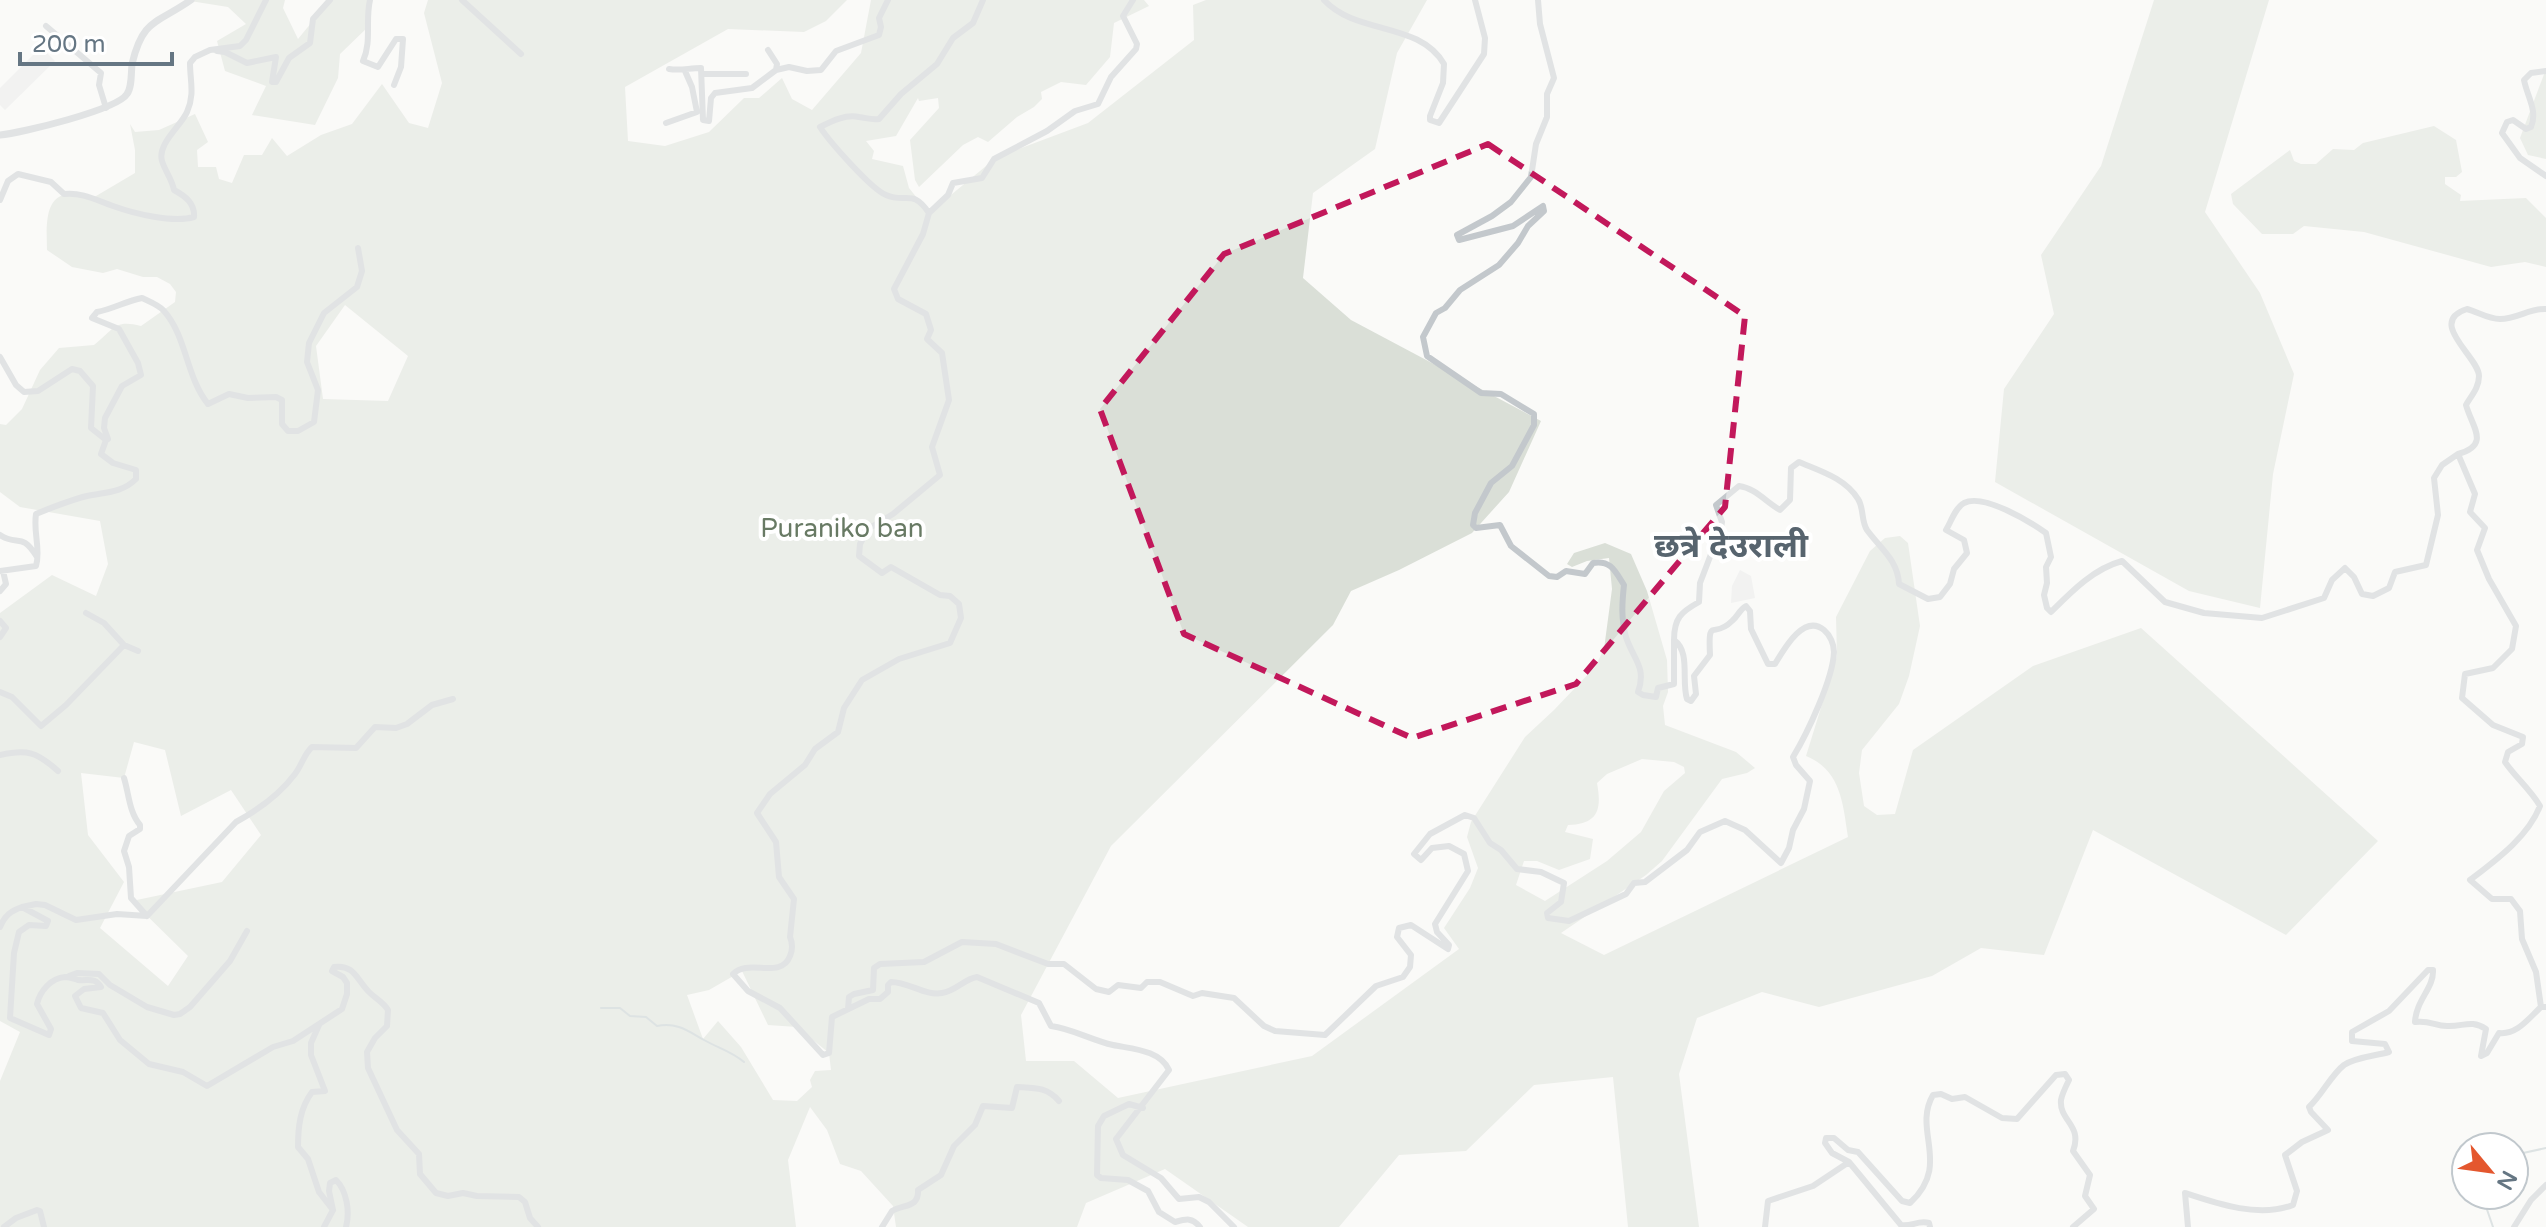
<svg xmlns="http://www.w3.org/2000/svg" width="2546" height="1227" font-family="'Varela Round','Noto Sans Devanagari',sans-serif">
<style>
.built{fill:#e8e9e9}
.green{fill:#dadfd7;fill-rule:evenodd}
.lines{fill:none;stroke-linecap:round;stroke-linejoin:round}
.stream{stroke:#bbc7cb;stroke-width:2}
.minor{stroke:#c3c8cc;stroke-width:6}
.tertiary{stroke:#c3c8cc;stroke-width:7}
.marked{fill:none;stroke:#c2185b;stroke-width:6;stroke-dasharray:16 10;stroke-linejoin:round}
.labels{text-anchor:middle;stroke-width:8;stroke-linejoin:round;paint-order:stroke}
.park-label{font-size:26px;fill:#687a64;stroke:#fff}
.district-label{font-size:34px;font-weight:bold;fill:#57646e;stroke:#fff}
</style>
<rect width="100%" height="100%" fill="#fafaf8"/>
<!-- built -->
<path class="built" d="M41,47l14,14 -50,49 -5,-5v-17z
M1740,570l11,6 4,22 -24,5 1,-17z"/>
<!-- green -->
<path class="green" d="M184,0h101l-2,8 15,31 32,-39h40l-1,26 -29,28 -2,24 -23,47 -63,-10 14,-29 -41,-15 -8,-30 29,-17 -18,-17z
M428,0h419l-21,21 -22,11 -76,-3 -103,58 3,54 37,5 44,-14 35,-34h15l23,-20 10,21 20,11 49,-57 10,-53h273l5,6 -35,17 -4,34 -24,28 -25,-3 -20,10 1,7 -8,8 -17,10 -29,25 -10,-5 -15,8 -44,42 -4,-7 -5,-40 29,-32 -1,-10 -19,3 -1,-3 -22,38 -30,5 8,10 -2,8 31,7 6,22 20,25 68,-56 91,-34 106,-83 -1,-35 13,-5h221l-30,53 -22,96 -62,44 -10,85 48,42 190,101 -32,71 -37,41 -73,37 -48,21 -18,34 -222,221 -90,169 5,46h48l44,37 194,-42 147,-107 -15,-21 26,-40 8,-20 -11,-31 4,-15 54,-85 29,-27 41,-43 9,-18 8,-60 -3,-31 -22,3 -15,6 -5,-3 7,-11 31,-10 26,11 16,37 20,69 1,32 -5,14 2,19 71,27 19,16 -8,5 -25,6 -60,82 -16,14 -85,58 43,22 244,-118c-5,-33 -7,-67 -42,-81l31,-100 -1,-39 34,-66 15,-13 15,-2 8,7 12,83 -11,50 -10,28 -37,46 -3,23 5,33 13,9 18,-1 18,-64 120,-84 108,-38 237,213 -92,94 -193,-105 -49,125 -63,-7 -49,28 -113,31 -57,-15 -65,26 -18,56 20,153h-71l-15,-150 -79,8 -68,66 -67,4 -60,72h-91l-83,-58 -79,34 -9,24h-181l-3,-21 -32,-35 -21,-7 -13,-34 -17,-23 -22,53 8,67h-796v-146l20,-49 -20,-11v-408l52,-38 44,21 12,-32 -8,-43 -80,-14 -20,-15v-68l6,1 16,-16 18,-39 19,-22 35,-3c20,-15 19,-26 47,-19l34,-24 1,-10 -6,-8 -13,-7h-14l-26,-8 -14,4 -31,-6 -25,-17c0,-16 -4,-50 17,-55 9,-1 18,4 27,4l44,-26v-23l-5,-26 5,8 24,-2 36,-16 13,28 -11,8 1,17h18l3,12 13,4 12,-28h18l10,-17 15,18 34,-21 31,-11 30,-40 27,39 19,5 14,-45 -18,-70zM345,305l63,51 -20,45 -65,-2 -7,-53zM134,742l31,8 16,66 50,-26 30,45 -39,47 -90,19 56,55 -20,30 -68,-58 24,-46 -36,-47 -7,-62 43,5zM1642,759l32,3 10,5 1,6 -21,18 -23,41 -34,29 -62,40 -29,-16 8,-24h13l22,9 31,-11 3,-20 -28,-7 3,-7c30,-1 34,-15 29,-42l10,-9zM742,971l26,54 29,2 32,26 2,17 -16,1 -5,9 2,7 -15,14 -24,-1 -32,-53 -23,-26 -15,18 -16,-44 22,-5z
M2154,0h115l-64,212 55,81 34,81 -21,100 -13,134 -71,-17 -194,-109 9,-93 50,-75 -13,-59 60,-89z
M2546,69v90l-18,-4 -8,-17z
M2434,126l22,14 6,32 -6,5h-11v7l16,11 -1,6 66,-3 20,20v49l-21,-5 -34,5 -127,-35 -60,-6 -11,8h-31l-29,-30 -2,-10 59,-44 4,11 7,3h15l17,-15 21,1 9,-7z"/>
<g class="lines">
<!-- stream -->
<path class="stream" d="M601,1008h19l10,8 16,1 11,9c20,-4 31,5 47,14 14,8 27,11 40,22
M2514,1155l32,-7
M2482,1195l11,32"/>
<!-- minor -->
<path class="minor" d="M370,0c-5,21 2,41 -7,61l15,6 18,-28h7l-2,28 -7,18
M462,0l59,54
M1324,0c32,35 95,21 120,64l-1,19 -13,33v4l9,3 45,-69 1,-16 -10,-38
M1538,0l2,24 14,54 -7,16v23l-11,27 -5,33 -20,25 -19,14 -35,19 2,5 54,-14 30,-20 1,5 -16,15 -10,17 -19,22 -39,25 -15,18 -9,5 -13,24 4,19 54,37 20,1 33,20v11l-22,41 -21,17 -16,30 -2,12 3,3 24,-3 11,21 38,30 8,1 9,-6 19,3 8,-11c18,-3 22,8 31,22 -2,18 -3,34 2,52 7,22 21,30 12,55l5,3 13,2 2,-9 16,-4v-44
M46,26l55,47 -2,12 7,23
M768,50l9,14 -1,6
M217,51l8,1 22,11 29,-6 -4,25h4l13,-24 21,-15 3,-24 17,-19
M669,69c12,2 20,-1 32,-1l2,52 6,1 2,-23 4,-5 37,-5 24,-18 13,-3 18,4 14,-1 15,-19 43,-16 2,-8 -2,-9 9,-18
M2546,71l-15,2 -7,7c3,16 14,31 7,47l-5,2 -13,-9 -6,2 -5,11 18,25 26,18
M703,74h43
M666,123l31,-11 -5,-25 -7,-16
M0,200l8,-19 10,-7 33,8 13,12c18,-2 32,6 49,12 22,8 60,17 81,11 1,-14 -9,-21 -20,-27 -2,-11 -9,-19 -12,-29 -5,-17 19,-35 25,-49 8,-18 3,-31 3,-49l5,-6 15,-7 30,-4 6,-6 20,-40
M929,213l-6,21 -29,55 4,10 28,15 5,16 -4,9 15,14 7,47 -17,47 8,28 -47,39 -25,15 -8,15 -1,12 23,17 9,-6 49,28 10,1 9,8 2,14 -11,25 -51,16 -37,21 -18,28 -6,24 -23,17 -10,16 -35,29 -13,19 19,29 3,35 15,22 -4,38c3,7 3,12 0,19 -9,24 -42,2 -57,18l15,17 32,17 43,47 6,-2 3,-36 37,-18h11l8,-7v-7l3,-3c18,0 34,14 51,11 14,-2 22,-14 35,-16l62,26 12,23c22,3 40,14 62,19 19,4 47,5 56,25l-53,69 7,16 38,23 18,21 20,-2 10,5 25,25
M929,213c-17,-25 -22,-9 -43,-18 -15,-6 -57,-54 -66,-68 12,-6 26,-13 39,-10 8,1 12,3 20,2l22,-25 36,-30 16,-26 20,-15 10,-23
M929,213l19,-18 5,-12 29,-5 12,-19 53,-28 28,-20 23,-7 13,-27 25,-28 1,-5 -14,-28 10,-16
M0,357l16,28 8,7 14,-1 34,-22 8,2 13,15 -2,42 15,12 -5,14 12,9 23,7v9c-14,14 -31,13 -49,17 -17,4 -34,11 -51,18 -3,19 5,35 0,52l-36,5
M106,440l2,-1 -4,-11 1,-10 17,-32 19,-11 -3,-12 -19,-34 -27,-11 5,-6c16,-3 29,-11 45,-14 6,3 17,7 22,13 23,26 22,66 44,93l21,-10 19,4 28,-1 6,3v24l6,7h10l16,-9 4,-32 -11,-28 2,-19 15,-30 33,-26 5,-16 -4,-23
M2458,454c33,-9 14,-27 8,-49 5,-9 13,-17 13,-29 0,-19 -53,-54 -12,-67 11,3 21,10 33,10 17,0 30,-11 46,-10
M0,535c18,12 21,-4 37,22
M0,591l6,-7 -3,-13
M86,613l18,10 20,22
M0,621l6,7 -6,9
M0,692l12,5 29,29 25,-21 58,-60 14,6
M0,755c27,-6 37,-3 58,16
M124,778c5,16 5,34 16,47v4l-11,7 -5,15 5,16 2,31 16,18
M22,907l14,-3 9,1 31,15 41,-6 30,2 89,-94c22,-12 44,-28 59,-48 7,-9 9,-20 17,-27l44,1 19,-21 21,1 11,-4 25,-19 21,-6
M0,927c5,-12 11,-16 22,-20l26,14 -2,5 -17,-1 -10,7 -5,21 -4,65 39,17 2,-6 -14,-25c3,-13 14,-26 28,-27 2,0 11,2 13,3 11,1 17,-3 23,7l-17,2 -9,7 6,12 22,5 17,27 29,24 34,8 24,14 66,-39 20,-6 49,-32 5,-15v-11l-4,-6 -11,-6 2,-4c20,-3 23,13 35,25 7,7 14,10 19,18l-1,16 -12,12 -8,14 1,16 29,62 22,24 1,20 16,19 12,3 15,-3 14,3 42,1 6,5 5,16 8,9
M69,976l8,-3 22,1 11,11 37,22 27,8 6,-1 10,-7 40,-46 17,-30
M848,1009l1,-12 5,-3 19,-4 1,-22 6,-4 44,-2 38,-20 34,2 52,20h16l32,25 13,3 9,-7 23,3 6,-6h13l33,14 9,-3 32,5 30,28 11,5 50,4 51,-49 27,-9 7,-10 1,-12 -14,-18 2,-9 12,-3 37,24 1,-4 -12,-13 -2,-8 33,-53 -4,-17 -15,-8 -17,2 -11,12 -7,-6 16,-20 35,-19 9,3 16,25 11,7 16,19 24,3 23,11 -3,19 -14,11 1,5 21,3 57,-27 8,-11 11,-1 42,-32 13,-18 25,-11 20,9 36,33 8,-15 4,-18 11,-21 6,-28 -14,-16 -3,-8c14,-23 40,-78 41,-105 0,-8 -4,-17 -10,-22 -20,-17 -40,19 -49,34h-7l-17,-35 -1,-18 -4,-5c-7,4 -8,10 -14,15 -19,19 -24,-6 -22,34l-16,21 2,18 -5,7 -4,-2c-6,-18 4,-47 -13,-59 0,-22 7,-28 25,-38l1,-19 21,-55 1,-6 -6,-17 23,-19c16,2 27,16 41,24l10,-10 1,-32 8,-6c21,9 46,16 59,37 6,9 3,22 9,31 13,18 31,30 32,54l29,15 12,-2 10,-13 4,-15 13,-16 -3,-13 -18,-10c5,-8 9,-22 18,-27 19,-10 65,18 82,30l5,24 -5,10 1,16 -3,12 3,13 4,4c20,-20 42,-43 71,-51l43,41 39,11 58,5 62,-20 8,-18 13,-12 9,9 8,17 11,2 16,-8 6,-16 31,-7 12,-50 -4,-37 8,-13 16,-11 17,40 -5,18 15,16 -8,22 12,29 27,47 -4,23 -19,19 -28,6 -3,24 31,27 30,12 -1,7 -14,8 -3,10c11,16 25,27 35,44 -12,31 -44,54 -70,74l22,19h19l9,12 2,28 14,33 5,35h5
M319,1025l-8,18v12l14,36 -13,1c-12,16 -14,35 -14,55l10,12 11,33 14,18
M1143,1108l-14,-4 -25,12 -6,10 -1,49 4,3 27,2 20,11 11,21 16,10c11,-3 17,-5 25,5
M4,1227l12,-9 21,-8 3,1 4,16
M324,1227l9,-17 -4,-19 1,-8 6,-3c11,11 14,32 10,47
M882,1227l10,-16c12,-7 27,-3 26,-21l23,-15 13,-29 21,-21 8,-19 29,2 5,-21c18,1 30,0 42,14
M1765,1227l3,-26 45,-15 36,-24
M1930,1227l-1,-4c-11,-3 -18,4 -28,2l-52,-63 -17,-9 -7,-10 1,-5h8l14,12 10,2 44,49 8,2c42,-39 2,-72 23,-108l8,-1 11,5 13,-2 37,21 15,1 39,-44 9,-1 4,6c-3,6 -7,14 -8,20 -2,21 22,25 12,51l17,24 -5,21 9,13 -21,18
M2188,1227l-3,-34c33,11 74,25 108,12l4,-14 -12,-36 17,-13 26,-12 -17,-18 -2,-5c13,-12 22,-32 35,-42 12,-8 31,-9 45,-13l-4,-8 -33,-3v-9l37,-21 39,-41h5c1,18 -17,30 -18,52 15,-2 20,4 32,4 16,1 24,-7 39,3l-5,27 6,-3 12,-20c18,2 29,-14 42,-26
M2514,1227l17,-27 15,-15"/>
<!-- tertiary -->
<path class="tertiary" d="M0,135c21,-2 117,-25 127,-41 5,-7 4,-20 5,-30 11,-46 25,-40 59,-64"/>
</g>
<!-- marked area -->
<path d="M0 0H2546V1227H0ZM1488,144l257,172 -20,191 -149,177 -164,54 -228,-104 -84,-225 124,-155z" fill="#fafaf8" fill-opacity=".55" fill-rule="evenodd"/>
<path class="marked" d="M1488,144l257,172 -20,191 -149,177 -164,54 -228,-104 -84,-225 124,-155z"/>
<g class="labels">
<!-- park labels -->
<g class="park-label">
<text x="842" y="537">Puraniko ban</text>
</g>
<!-- district labels -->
<g class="district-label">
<text x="1731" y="557">छत्रे देउराली</text>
</g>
</g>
<!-- north arrow -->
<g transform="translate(2490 1171) rotate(119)"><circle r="38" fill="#ffffff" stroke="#c1c8cd" stroke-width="2"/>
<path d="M0-6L14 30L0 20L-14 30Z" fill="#e4572e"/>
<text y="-12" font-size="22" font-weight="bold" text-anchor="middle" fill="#657683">N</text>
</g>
<!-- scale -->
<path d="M20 52v12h152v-12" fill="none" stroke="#657683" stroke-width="4"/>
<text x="32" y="52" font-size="24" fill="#657683" stroke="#ffffff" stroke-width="6" paint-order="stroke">200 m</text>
</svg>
